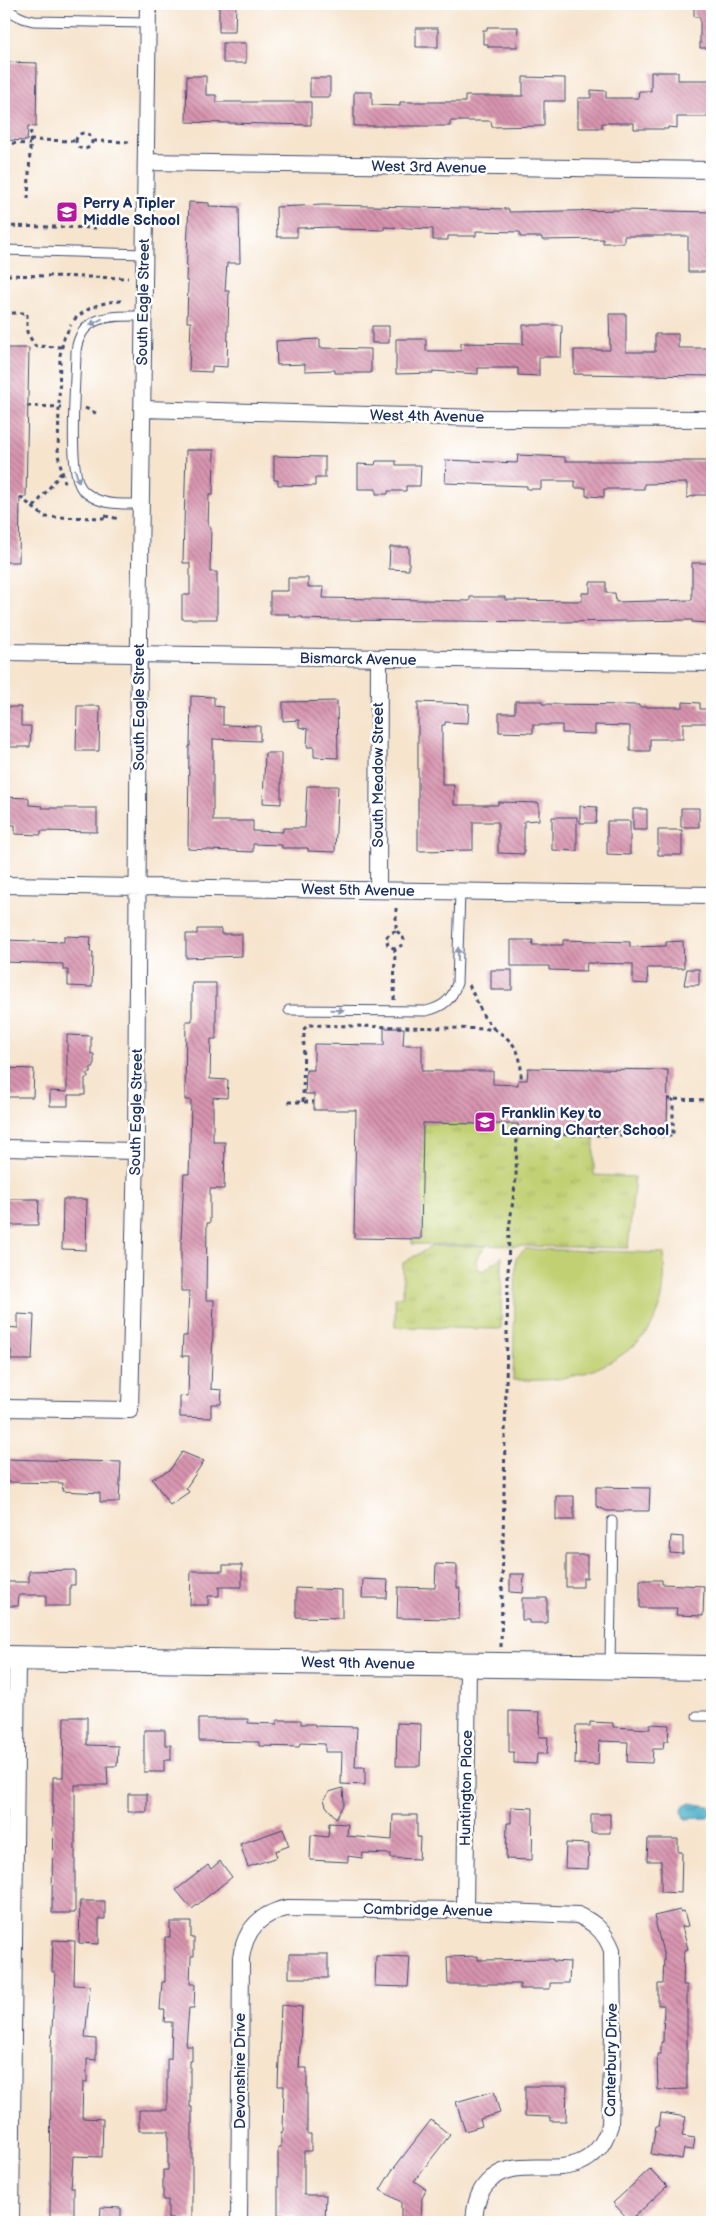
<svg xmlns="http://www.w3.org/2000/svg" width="716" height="2226" font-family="'Balsamiq Sans',sans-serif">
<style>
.grass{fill:#c1d072;stroke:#6e8068}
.park{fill:url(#park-tufts);stroke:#6e8068}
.water{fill:url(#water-waves);stroke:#306d92}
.building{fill:url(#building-back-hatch)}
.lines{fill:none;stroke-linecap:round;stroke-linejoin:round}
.lane-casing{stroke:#3c4a6f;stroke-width:11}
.street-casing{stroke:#3c4a6f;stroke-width:18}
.secondary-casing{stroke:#3c4a6f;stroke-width:26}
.path{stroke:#3c4a6f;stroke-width:3;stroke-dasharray:4 4;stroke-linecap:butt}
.lane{stroke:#fff;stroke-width:9}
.street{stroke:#fff;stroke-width:16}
.secondary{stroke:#fff;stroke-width:24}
.oneway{fill:#8d97ae}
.labels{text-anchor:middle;stroke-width:5;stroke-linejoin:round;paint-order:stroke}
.street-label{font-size:15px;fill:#1b2f5e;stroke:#fff}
.poi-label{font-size:15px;font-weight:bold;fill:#1b2f5e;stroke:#fff;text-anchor:start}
</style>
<defs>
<pattern id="park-tufts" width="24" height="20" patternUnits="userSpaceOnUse" patternTransform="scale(1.25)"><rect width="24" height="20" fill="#c1d072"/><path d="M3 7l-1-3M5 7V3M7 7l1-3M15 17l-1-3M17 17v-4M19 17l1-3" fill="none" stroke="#a5b365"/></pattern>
<pattern id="water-waves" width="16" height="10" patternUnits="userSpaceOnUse" patternTransform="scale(1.25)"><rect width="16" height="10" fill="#45abc5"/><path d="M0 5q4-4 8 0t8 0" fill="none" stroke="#398ca3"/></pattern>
<pattern id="building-back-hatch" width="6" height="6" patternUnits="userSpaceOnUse" patternTransform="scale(1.25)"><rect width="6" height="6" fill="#d894ae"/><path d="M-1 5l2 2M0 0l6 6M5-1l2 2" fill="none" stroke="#ae7991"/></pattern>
</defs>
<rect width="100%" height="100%" fill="#fff"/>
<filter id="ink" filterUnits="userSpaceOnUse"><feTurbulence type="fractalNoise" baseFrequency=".02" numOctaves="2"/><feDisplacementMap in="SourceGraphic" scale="10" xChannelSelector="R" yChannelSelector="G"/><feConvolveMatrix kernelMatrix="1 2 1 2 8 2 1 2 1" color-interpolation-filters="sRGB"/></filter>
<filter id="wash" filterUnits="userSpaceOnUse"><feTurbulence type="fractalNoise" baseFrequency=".0096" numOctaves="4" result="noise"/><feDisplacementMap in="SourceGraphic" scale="20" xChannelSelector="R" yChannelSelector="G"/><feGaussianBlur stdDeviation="1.12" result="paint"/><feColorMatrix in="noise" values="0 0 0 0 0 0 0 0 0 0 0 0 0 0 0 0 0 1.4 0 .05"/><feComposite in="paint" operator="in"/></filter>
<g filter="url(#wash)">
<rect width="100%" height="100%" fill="#f6e4cd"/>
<!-- grass -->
<path class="grass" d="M525,1249l139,4c1,23 1,47 -10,68 -15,30 -59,53 -91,57 -16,3 -33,2 -50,2l3,-122z"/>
<!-- park -->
<path class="park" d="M423,1123l55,1 1,4 14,1v-5h25v6h76v45l41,2 -7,71 -216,-4v-5h9z
M432,1246h55c-8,8 -16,14 -6,25l4,-1 17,-14 -1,73 -106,-2v-30h8v-34z"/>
<!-- water -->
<path class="water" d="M690,1803l19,3 2,5 -1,4 -4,3 -21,1c-5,-6 -4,-14 5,-16z"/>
<g id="blocks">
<!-- building -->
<path class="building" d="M219,4h17l-1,28h-16z
M694,4h18v44h-12v-31h-6z
M487,27h31l-1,20h-29v-3h-5v-14h4z
M416,28h22v19h-22z
M223,43h23v20h-23z
M4,62l33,1 -1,64 -8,-1 -1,15 -23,-1z
M651,72h27v8h34v37h-35v11l-9,-1v2h-34v-6h-32v5h-24v-30h13v-8l15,1v7h32l1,-7h12z
M187,76h19v19h10v7h95v23l-125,-3z
M523,77l42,1v23h-21v25l-52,1 -1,-6h-41v5h-96v-34h18v13l28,1v-4h65v-6h58z
M310,78h20v19h-20z
M189,202l20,1v3l30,1 1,56h-13l-2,28h4l-2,76 -15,-1v6l-23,-1 2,-49h-4l1,-41h-2z
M323,205l186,4v3l114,-2 89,2v34h-4v26h-20v-36h-64v7h-21v-4l-61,1v-3h-22v-5l-44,-1v5h-28v4h-15v-11l-49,-2v3l-46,-1v-2l-41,1v9h-20l-1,-30z
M609,314h17v38h29v-18h23v14h34v28l-138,-2v-24h36z
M523,325h39l-1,32h-22v19l-21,-1v-7h-40v6l-45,-3v2l-37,1v-35h30v12h31l4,-1v-7l62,1z
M372,326h17v17h-17z
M320,339v9l51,1v24h-36v-3l-30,1v-7l-28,1 -1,-24z
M4,348h25l-3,149h-6l-1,65h-15z
M186,450h28l-1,45h-4l-1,32h3l-1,45h7v47h-35v-24h8v-32h-7z
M518,455l47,2v4h147v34h-16l-9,3v-15l-43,1v5h-40v8l-18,-1v-8h-11v-7h-34v8h-14v-3l-82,-3 1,-23 71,3z
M274,456l51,1v21h-10v8l-37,-1v-5h-4z
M376,461h20v4h25l-1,21h-14v5h-18v3h-12v-5h-18v-25l17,1z
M390,547h19v23l-20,-1z
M692,563h20v60l-20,-1v-2l-130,2 -229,-2 -30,-1v-2h-14v-3h-19v-23h18v-13h20v9h16l-1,11 147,3v-4h35v3l77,1v-8h8v-11h16v11h9l1,9 76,-2z
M191,696l23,1v9l9,1v18l37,1v15l-47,-2v82h40v10l30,1v-4h22l2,-42h31l-3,66 -27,-1v-3h-26v-3l-29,-1v8l-65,-3 1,-103h1z
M337,701l1,57 -24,-1v-10h-7l1,-18 -9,-2v-7l-16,1v-19z
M515,701h27v3l97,1v2h44v-5l17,1v6h12v14h-29v16h-33v12h-20v-25l-35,-1v9l-33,-1v-8h-29v8l-34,-1v-19h16z
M418,702l51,2 -1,19 -23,-1v3h-3v60h12v20h44v-3l41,1v17l-15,1v33l-26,-1v-31h-25v28l-55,1z
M77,706h23l-1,45h-23z
M4,707h17v19h10l-1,21h-26z
M265,753h16v51l-18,-1z
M4,797l25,1v7l13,1v2h55v24l-56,-1v4l-26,-1v-9h-11z
M580,806l17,1 -1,16h-16z
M681,808h18v19h-18z
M633,809h14v21h-14z
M552,817h25v34l-25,-1z
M607,821h23v34l-23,-1z
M658,830h24v25h-24z
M197,929h24v5h21v22l-56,2v-24h11z
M64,936l27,1 -1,15h3l-1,35 -24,-1v-16h-5v-6l-59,-2v-22l60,2z
M511,940h22l-1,5h31v-5l67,2v5l36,-1v-4l17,-1 1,27h-37l1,16 -15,-1v-19l-46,-1 -1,8 -37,-1v-4h-38z
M687,969h12v16h-15z
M491,970h21v20h-21z
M192,983h24v56h-5l-1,40 18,1 -1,18 -14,-1v45h12l-1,47h-14v34h-3l-1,77h8l-3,89 11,1 -1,14h-10v14l-31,-1v-21l8,1 1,-41h-7l1,-20h4l2,-45h-8v-50l3,-67h5l1,-28 1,-46h-6l1,-79h6z
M384,1028h20l-1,17h19v26h71v13l25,1v-5h9l1,-12 140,2 -1,61 -149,-1v-6h-25v5l-15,-1v-4l-55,-1 -2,116 -67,-1 2,-128h-42v-16h-9l1,-24h8v-26l70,1z
M67,1035l24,1v18h3v13h-3v6h-3v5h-3v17h-17v11h-18v-15l17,1z
M4,1068l30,1 -1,28h-29z
M4,1199h35l-1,26h-34z
M63,1199h24l-1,51 -24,-1z
M18,1314l16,1 -2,45h-21v-10h-7v-23l14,1z
M182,1452l22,9 -18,27 3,4 -19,13 -18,-26 18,-9z
M4,1459l117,3 -2,40h-19v-9l-38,-2 1,-8 -55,-1v-2h-4z
M596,1487l54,1 -1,23h-42l-11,-5z
M556,1496h18v24h-18z
M671,1536l12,1v17l-13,-1z
M566,1555h21v23h-4v9h-17z
M436,1564l21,1v23h3l-1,31 -62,-1 1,-31 37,1z
M223,1565h19v22h-23v9h-11v9h-18l1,-34h32z
M75,1570v15h-5v21h-24v-11h-27l-1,11h-14v-24h25v-11z
M510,1574h14l-1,19 -13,-1z
M363,1579l25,1 -1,18h-25z
M640,1580h22v4l42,2 -1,30 -27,-1 1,-7h-37z
M296,1588l46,2v28l-46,-1z
M522,1598h25v25h-18v-3h-7z
M509,1711l31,1 -1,25h9l-1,17h-10l-1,10 -22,-1v-11h-5z
M64,1717h23v28l31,1 -1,20h-10l1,19h-33v128h-23l1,-136h10z
M199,1719h49v4l29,1v-4h24v4h14v2l42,1 -2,40h10v18l-24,-1 1,-32h-17v-8l-25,-1 -1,4 -40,-1v-4l-60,-1z
M590,1722l23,1v4l37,2v-5l19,1 -1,16h-4l-1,8h-10l-1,14 -25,-1 1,-20 -29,-1 -1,24 -23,-1 1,-38h14z
M397,1723l24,1 -1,42h-24z
M144,1730h21v15h6v15h-7v12h-20z
M343,1788l1,15 -8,15 -10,-12 -2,-7 5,-7z
M128,1794h19v18h-19z
M511,1807l22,1 -1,52 -26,-1 1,-36h4z
M591,1814h19v19h-19z
M393,1815h24v22h3l-1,22 -28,-1v-4l-28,-1 -1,5 -14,-2v6l-38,-2 1,-25 17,2 1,-14 19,1 -1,12 45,4z
M283,1829l6,17 -14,5 2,6 -29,10 -8,-23z
M648,1839h30v13h4l-1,41 -20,-1v-31h-14z
M566,1843l23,1 -1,25 -23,-1z
M220,1861l12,16 -40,32 -16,-19 32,-25 3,4z
M80,1901h25v18h-6v25l-20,-1z
M680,1910v2l4,-1 4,15 -6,1 6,22 -4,1 -1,35h4v104l-29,1 -1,-36h4v-12h2l1,-37h-6v-21h5l1,-27 -10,-41z
M170,1922h21v16h3v18h-3l-1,28h5l-1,24h-5l-3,38h6v15h-2v46h2v112h-24v-19h-5v-30h5v-39h-29v-21h28v-51h4l1,-37h-8l1,-12h-5l2,-28h3v-45h5z
M53,1940l22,1 -1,44 16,1 -5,52 11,1v21l-9,-1v23h-4l-1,36 21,1 -1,38 -29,-1 -2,32h3v31h-24l1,-170 4,-77h-3z
M289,1954h39v24h-39z
M376,1956l34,1 -2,30 -33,-1z
M478,1956v4l75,-1v2l17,1 -1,21h-19v6h-30v-5h-72l-1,-27z
M281,2005l21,2 -3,61h8v66h4v17h-7v44h22l-1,27h-30l1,-7h-18v-68h3v-15h2l1,-46h-6z
M525,2086h42l-1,35h-16v-4l-25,-1z
M494,2091l6,22 -20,6 2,7 -17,5 -9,-29z
M661,2113l25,4 -4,19 13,2 -2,12 -9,-1 -2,10 -31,-5 5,-28h3z
M431,2120l19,15 -36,46 12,8 -4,9 -1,24h-20v-20l-21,-12 11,-18z
M650,2169l17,17 -37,35 -17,-18z
M101,2207l20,1v14h-21z"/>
</g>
</g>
<g filter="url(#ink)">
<use href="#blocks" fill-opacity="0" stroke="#3c4a6f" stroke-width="1"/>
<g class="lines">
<!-- lane casing -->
<g class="lane-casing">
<path id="lane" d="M6,4c5,11 17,15 28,17l113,2
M4,250l140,4
M140,504c-21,0 -42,2 -58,-15 -15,-18 -6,-111 -6,-138 5,-38 38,-35 67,-35
M289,1010l137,1c17,-4 26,-11 31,-28l3,-91
M610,1667l2,-146
M697,1716h15"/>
</g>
<!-- street casing -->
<g class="street-casing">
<path id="street" d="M146,162l566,8
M142,409l341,9 229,1
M4,652l708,11
M4,885l708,10
M378,890l1,-231
M4,1148l132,3
M4,1408l126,2 6,-259 3,-517 9,-630
M465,1910l3,-245
M11,2222l6,-563
M239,2222l2,-264c4,-28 18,-44 46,-50l178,2 113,5c17,8 27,17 34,35l1,85 -3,90c-5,17 -14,31 -31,38 -30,12 -67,-7 -92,20 -10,11 -12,25 -13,39"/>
</g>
<!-- secondary casing -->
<g class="secondary-casing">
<path id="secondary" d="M4,1658l708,10"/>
</g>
<!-- path -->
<path class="path" d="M76 141a8 8 0 1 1 16 0a8 8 0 1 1-16 0Z
M30,140l46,1
M93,141l39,1
M4,143l26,1
M28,199l3,-73
M4,226l94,2
M7,275l121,3
M4,313h23v19l8,14 26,1
M74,320c13,-13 31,-19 49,-19
M4,338l3,-76
M27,406l34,1
M85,408l13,6
M65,483l-7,-28 2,-100 4,-17 7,-13
M20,497l25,20 62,1
M34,507l27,-34
M105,516l15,3
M395,949l-7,-4 -2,-7 4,-5 6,-2
M469,985l15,32 10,12
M394,1000l1,-51 7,-4 2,-5 -2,-5 -6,-4v-26
M667,1099l45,1
M288,1102h26
M303,1102l1,-73 4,-4 186,4c23,14 28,25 27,51
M501,1647l8,-418 7,-51 1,-44 156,2v-37"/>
<!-- lane -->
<use href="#lane" class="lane"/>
<!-- street -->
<use href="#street" class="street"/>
<!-- secondary -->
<use href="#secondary" class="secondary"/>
</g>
<!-- one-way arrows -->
<defs><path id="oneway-solid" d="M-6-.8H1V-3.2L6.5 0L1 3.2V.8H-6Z" transform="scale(1.25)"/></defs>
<g class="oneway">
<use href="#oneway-solid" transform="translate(96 322) rotate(152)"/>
<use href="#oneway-solid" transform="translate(77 476) rotate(73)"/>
<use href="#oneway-solid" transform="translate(458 954) rotate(-88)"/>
<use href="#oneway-solid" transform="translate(337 1010) rotate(1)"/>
</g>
</g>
<!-- icons -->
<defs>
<g id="school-square" transform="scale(1.125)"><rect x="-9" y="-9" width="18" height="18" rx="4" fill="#b5179e" stroke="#fff"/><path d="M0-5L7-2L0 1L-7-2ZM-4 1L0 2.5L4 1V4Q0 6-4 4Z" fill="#fff"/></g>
</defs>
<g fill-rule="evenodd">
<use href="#school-square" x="67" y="212"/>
<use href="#school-square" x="485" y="1122"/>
</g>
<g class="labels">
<!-- street labels -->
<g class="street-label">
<text transform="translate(429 167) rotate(1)" y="5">West 3rd Avenue</text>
<text transform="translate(143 302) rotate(-89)" y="5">South Eagle Street</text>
<text transform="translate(427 416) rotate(1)" y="5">West 4th Avenue</text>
<text transform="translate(358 659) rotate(1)" y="5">Bismarck Avenue</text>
<text transform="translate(139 707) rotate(-90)" y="5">South Eagle Street</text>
<text transform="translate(378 775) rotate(-90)" y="5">South Meadow Street</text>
<text transform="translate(358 890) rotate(1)" y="5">West 5th Avenue</text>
<text transform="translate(136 1112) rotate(-89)" y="5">South Eagle Street</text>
<text transform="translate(358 1663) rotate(1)" y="5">West 9th Avenue</text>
<text transform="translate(466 1788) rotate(-89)" y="5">Huntington Place</text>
<text transform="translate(428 1910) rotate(1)" y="5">Cambridge Avenue</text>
<text transform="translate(611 2060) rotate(-89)" y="5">Canterbury Drive</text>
<text transform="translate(240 2071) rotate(-90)" y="5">Devonshire Drive</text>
</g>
<!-- poi labels -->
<g class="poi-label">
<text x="83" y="208">Perry A Tipler<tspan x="83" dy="17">Middle School</tspan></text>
<text x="501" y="1118">Franklin Key to<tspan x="501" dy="17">Learning Charter School</tspan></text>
</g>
</g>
<!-- margin -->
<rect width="716" height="2226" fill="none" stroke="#fff" stroke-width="20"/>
</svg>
